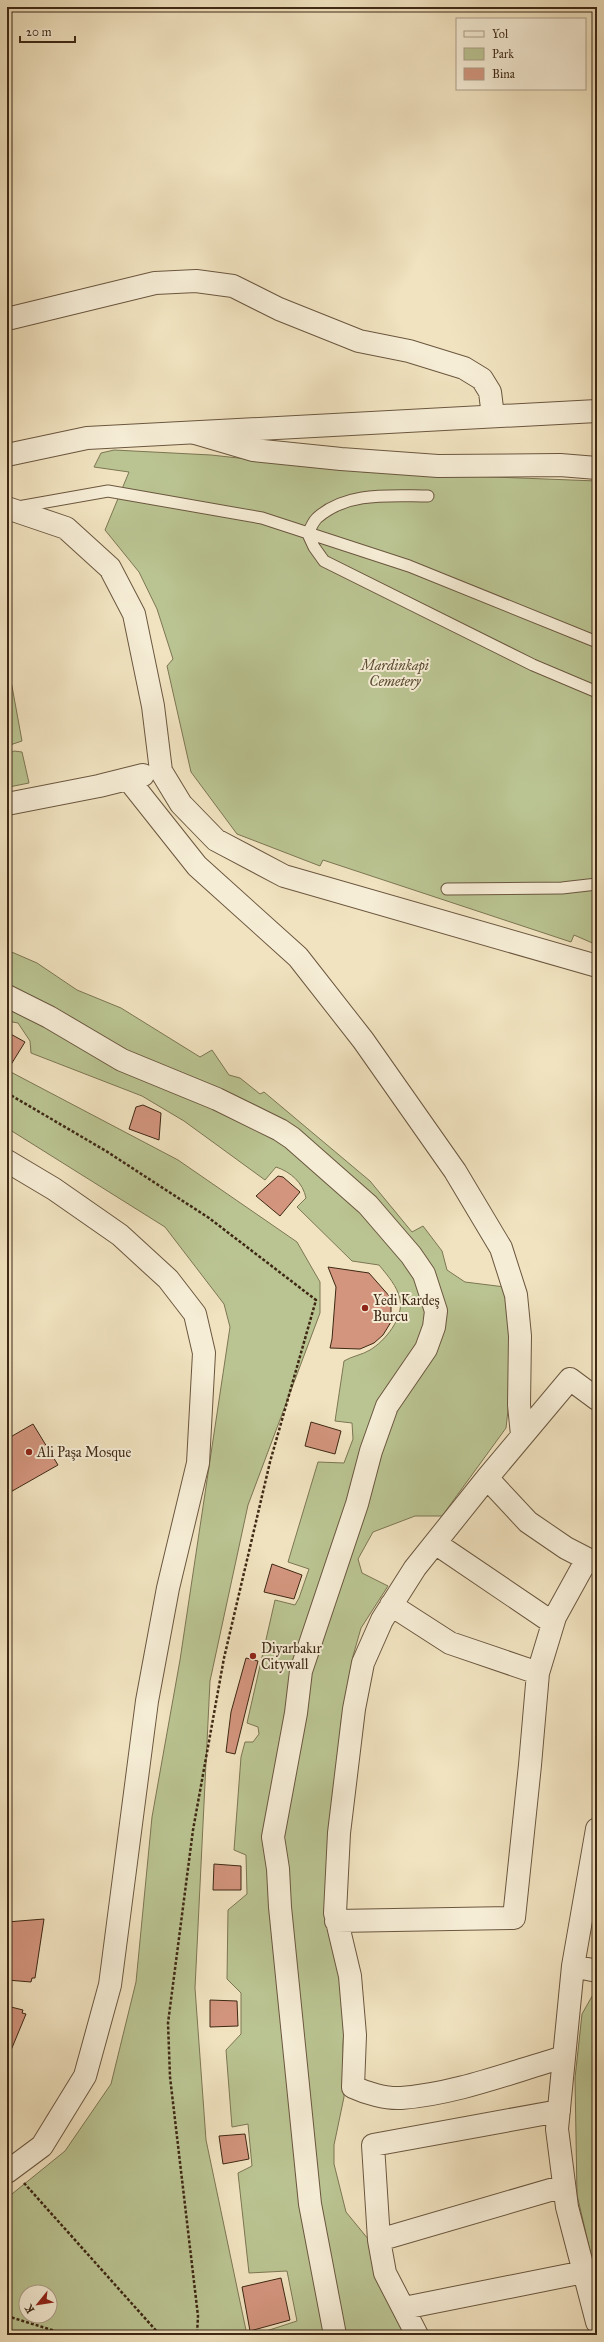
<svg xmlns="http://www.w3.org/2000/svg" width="604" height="2342" font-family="'IM FELL Great Primer',serif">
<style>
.green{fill:#bac492;stroke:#7c7653;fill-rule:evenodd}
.building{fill:#d3957e;stroke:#3e2814}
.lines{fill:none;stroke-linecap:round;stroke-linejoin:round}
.service-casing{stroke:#6b573f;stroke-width:13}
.minor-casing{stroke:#6b573f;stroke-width:24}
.tertiary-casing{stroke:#6b573f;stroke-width:24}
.path{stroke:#3e2814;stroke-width:2.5;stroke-dasharray:3 2;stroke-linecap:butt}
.service{stroke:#f6edd6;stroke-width:11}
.minor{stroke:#f6edd6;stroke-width:22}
.tertiary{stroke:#f6edd6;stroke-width:22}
.poi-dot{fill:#8f2418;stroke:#f6edd6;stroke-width:1.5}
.labels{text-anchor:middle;stroke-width:4;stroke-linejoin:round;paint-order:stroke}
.park-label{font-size:14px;font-style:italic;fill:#5d4f34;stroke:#f6edd6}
.poi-label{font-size:14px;fill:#3e2814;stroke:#f6edd6;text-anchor:start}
</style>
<rect width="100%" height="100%" fill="#f1e3c0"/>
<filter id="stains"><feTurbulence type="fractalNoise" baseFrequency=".005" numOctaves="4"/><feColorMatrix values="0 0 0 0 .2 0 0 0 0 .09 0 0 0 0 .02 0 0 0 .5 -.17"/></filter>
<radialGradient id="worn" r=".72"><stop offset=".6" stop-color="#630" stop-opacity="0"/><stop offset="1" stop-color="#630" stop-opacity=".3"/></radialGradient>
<!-- green -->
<path class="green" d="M114,450l97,5 154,17 232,9v464l-23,-10 -3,7 -248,-82 -3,6 -83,-32 -46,-62 -24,-106 6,-7 -16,-50 -18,-37 -34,-42 24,-58 -35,-5 7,-14z
M7,659l15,82 -15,5z
M14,751l8,1 7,31 -20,4 -2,-4v-28z
M7,950l30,13 40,27 44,18 79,49 12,-7 17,25 11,3 20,16 4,-2 106,89 42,51 11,-6 19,25 5,19 18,12 40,5 8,78 -7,63 -64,88h-27l-42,16 -15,27 4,14 26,13 -27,42 -8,28 -12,66 -5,57 10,212 -3,55 1,51 -10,48v19l12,48 27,33 38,90h-150l-1,-2 37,-12 -10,-50 -38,2 -11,-100 14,-7 -4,-42 -16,3 -6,-77 15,-16v-41l-14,-14 1,-69 19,-16 -1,-39 -12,-5 7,-93 4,-15h8l6,-8 -1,-7 -11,-4 28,-123 20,5 4,-7 10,-29 -21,-7 30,-100 26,1 9,-24 -1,-16 -17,-2 9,-60c8,-5 18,-6 26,-11 15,-9 34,-32 30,-51 -3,-13 -12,-23 -21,-34l-27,-4 -55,-54 9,-9c-3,-15 -15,-26 -30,-31l-11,13 -81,-59 -42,-25 -111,-43 -1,-12 -12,-18 -11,-2z
M7,1070l171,90 119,82 23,40v31l-72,192 -38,176 -15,307 11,152 41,195h-240v-137l58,-47 46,-67 25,-102 16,-165 28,-157 50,-333 -6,-23 -59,-77 -158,-99zM26,2292h24v24h-24z
M595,1991h2v290l-20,-86 -2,-117 7,-64z"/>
<!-- building -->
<path class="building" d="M7,1032l18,10 -18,29z
M143,1105l18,8 -2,27 -30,-11 7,-22z
M278,1176l5,1 17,15 -20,24 -24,-20z
M328,1267l41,6 22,25v24l-8,13 -9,8 -14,6 -30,-1 2,-9 4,-52z
M311,1422l30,9 -6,23 -30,-8z
M33,1424l25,41 -51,29v-55z
M272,1564l30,11 -8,24 -30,-7z
M246,1658l12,3 -23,93 -9,-2 5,-40z
M214,1864l27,2v24h-28z
M44,1919l-9,59h-3l-1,4 -24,-2v-58z
M210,2000l27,1 1,25 -28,1z
M7,2006l16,4 -1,3 4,1 -19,46z
M245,2134l4,25 -26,5 -4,-28z
M281,2278l9,42 -40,11 -8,-44z"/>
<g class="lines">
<!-- service casing -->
<g class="service-casing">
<path id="service" d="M18,507l90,-16 154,27 147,48 188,76
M308,534l6,13 10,14 209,104 64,27
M308,534c2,-5 5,-12 9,-16 30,-27 74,-22 111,-22
M447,889l115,-1 35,-4"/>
</g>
<!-- minor casing -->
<g class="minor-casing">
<path id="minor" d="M7,319l148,-36 41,-2 37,5 46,23 80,32 50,10 55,17 18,11 8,13 3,24
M195,433l58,17 88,9 97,7 122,-1 37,3
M7,508l59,20 44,40 24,46 19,92 8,65 20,33 35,36 68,36 313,90
M128,779l69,87 101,91 65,83 92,131 46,77 15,47 4,41 -1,69 3,30
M7,804l92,-18 44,-11
M7,996l42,21 73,43 95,39 63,31 12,8 76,67 43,50 13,19 12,37 -2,16 -8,22 -39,57 -16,45 -14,53 -56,167 -5,42 -23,124 5,32 2,38 30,297 25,131
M487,1478l41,44 38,26 31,16
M435,1543l118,80
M391,1605l59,38 88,30 17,-56 32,-58
M597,1829l-24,137 -16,163 10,78 30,115
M336,1921l178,-3 16,-153 8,-92
M573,1966l24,5
M564,2057c-53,15 -108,37 -163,41 -15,1 -35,-5 -48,-11l2,-52 -5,-59 -15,-63 4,-80 15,-124 9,-46 19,-43 33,-52 72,-90 83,-99 27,20
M379,2240l-6,-95 186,-34
M404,2308l180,-36
M417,2335l-32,-62 -6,-33 185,-54"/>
</g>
<!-- tertiary casing -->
<g class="tertiary-casing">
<path id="tertiary" d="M7,455l80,-17 510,-27
M7,1161l47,28 66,46 48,44 27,35 9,39 -6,110 -30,125 -21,113 -37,284 -25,91 -43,70 -35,26"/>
</g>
<!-- path -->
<path class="path" d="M7,1093l99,58 103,67 107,82 -46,162 -46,196 -31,172 -25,193 2,54 28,239 -1,19
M24,2183l136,152
M7,2316l61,19"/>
<!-- service -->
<use href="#service" class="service"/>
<!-- minor -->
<use href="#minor" class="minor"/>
<!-- tertiary -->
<use href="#tertiary" class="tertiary"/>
</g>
<!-- markers -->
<g class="poi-dot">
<circle cx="365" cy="1308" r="4"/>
<circle cx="29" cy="1452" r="4"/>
<circle cx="253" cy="1656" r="4"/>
</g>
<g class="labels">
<!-- park labels -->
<g class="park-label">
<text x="395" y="670">Mardinkapi<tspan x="395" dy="16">Cemetery</tspan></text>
</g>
<!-- poi labels -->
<g class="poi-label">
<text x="373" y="1305">Yedi Kardeş<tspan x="373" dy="16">Burcu</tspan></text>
<text x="37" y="1457">Ali Paşa Mosque</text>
<text x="261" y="1653">Diyarbakır<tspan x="261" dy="16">Citywall</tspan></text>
</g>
</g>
<!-- margin -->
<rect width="604" height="2342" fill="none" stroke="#f1e3c0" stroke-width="24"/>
<rect x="8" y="8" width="588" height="2326" fill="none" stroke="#3e2814" stroke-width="2"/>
<rect x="12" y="12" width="580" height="2318" fill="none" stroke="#3e2814"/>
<!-- legend -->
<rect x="456" y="18" width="130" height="72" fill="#f6edd6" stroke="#ac9e88"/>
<rect x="464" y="31" width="20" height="6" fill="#f6edd6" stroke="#ac9e88"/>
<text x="492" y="38" font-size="12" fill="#3e2814">Yol</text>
<rect x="464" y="48" width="20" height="12" fill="#bac492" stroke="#ac9e88"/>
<text x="492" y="58" font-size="12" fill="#3e2814">Park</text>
<rect x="464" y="68" width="20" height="12" fill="#d3957e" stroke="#ac9e88"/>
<text x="492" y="78" font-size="12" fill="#3e2814">Bina</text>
<!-- north arrow -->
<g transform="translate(38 2304) rotate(240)"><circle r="19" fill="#f6edd6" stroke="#ac9e88"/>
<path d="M0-3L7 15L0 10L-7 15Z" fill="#8f2418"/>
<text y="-6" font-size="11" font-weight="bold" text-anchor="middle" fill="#3e2814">K</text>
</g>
<!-- scale -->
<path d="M20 36v6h55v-6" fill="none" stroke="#3e2814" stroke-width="2"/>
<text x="26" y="36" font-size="12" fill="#3e2814" stroke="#f6edd6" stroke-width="3" paint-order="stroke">20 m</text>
<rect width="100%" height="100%" filter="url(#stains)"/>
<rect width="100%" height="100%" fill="url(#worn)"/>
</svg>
